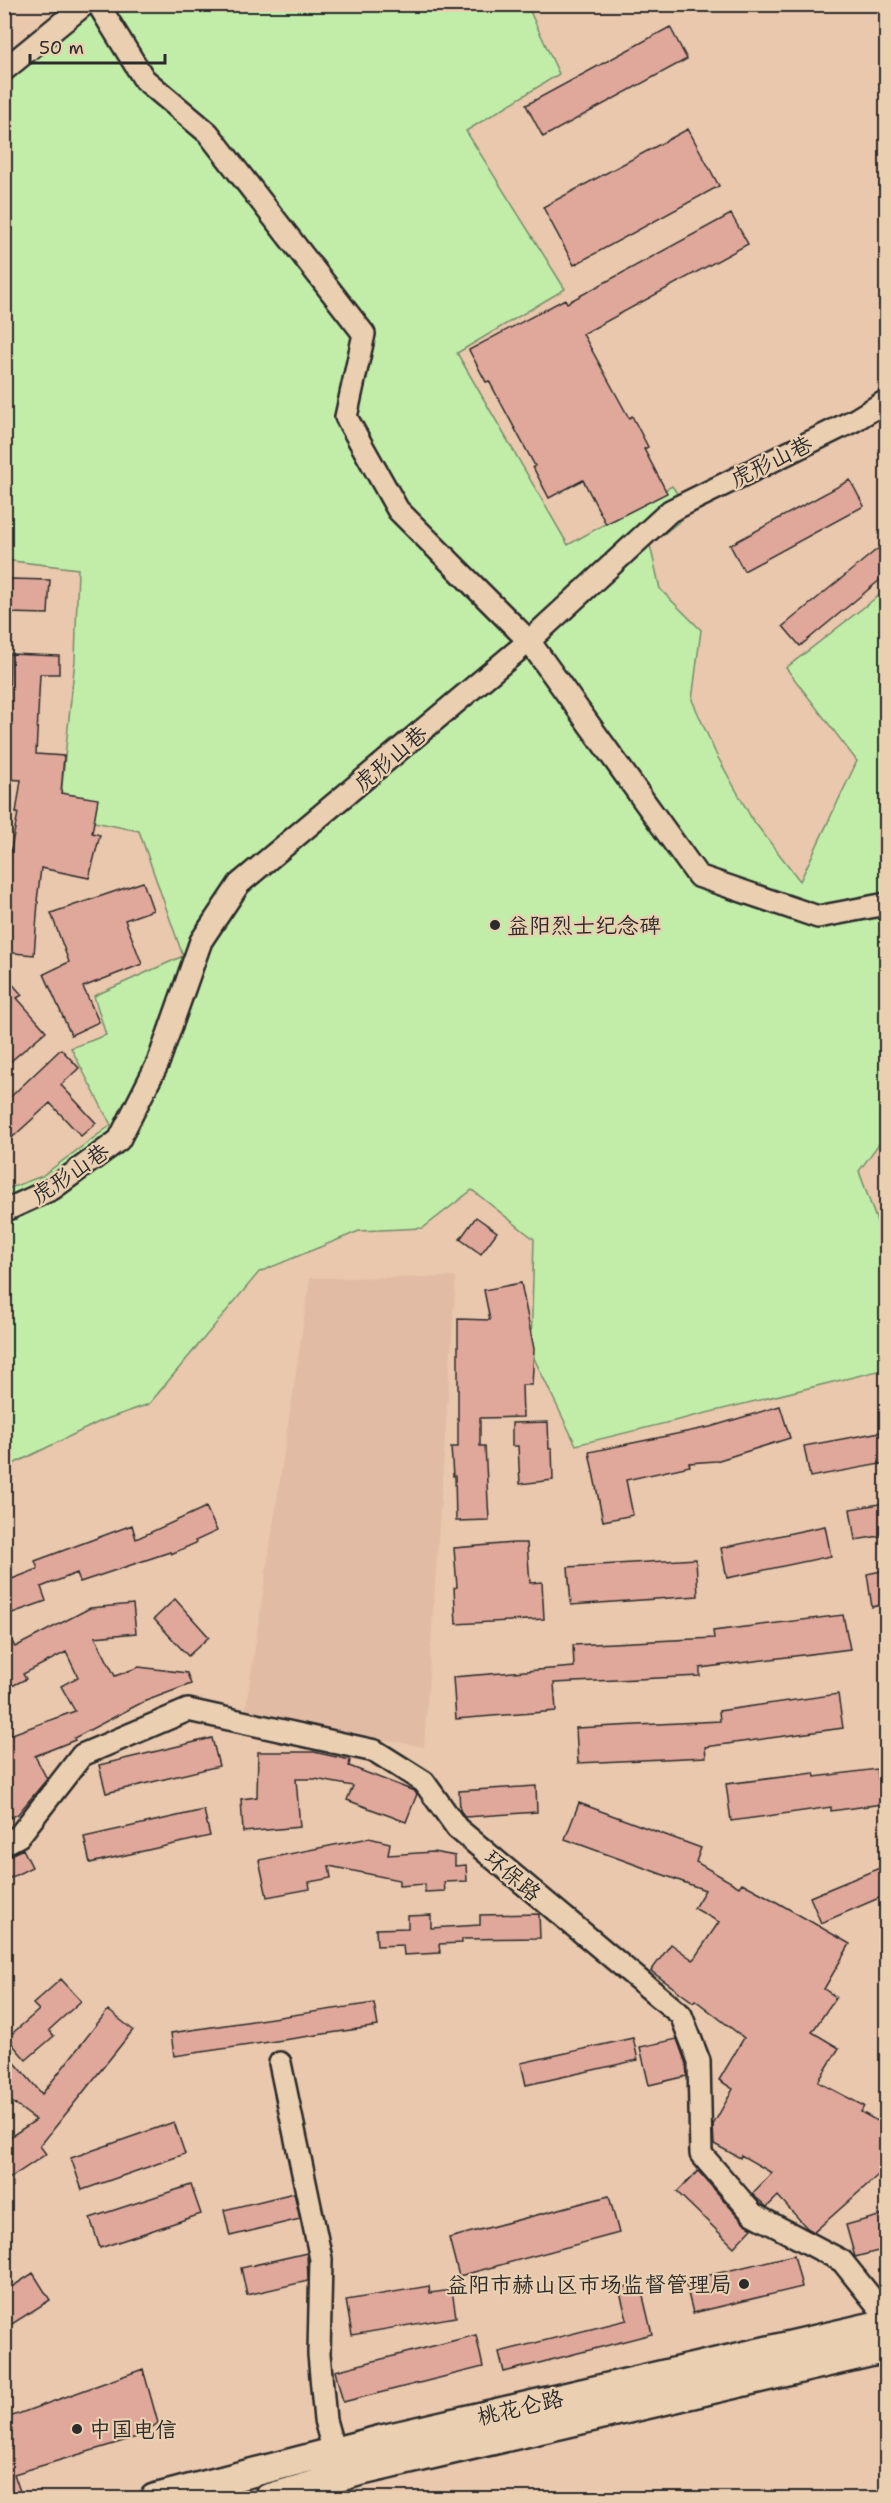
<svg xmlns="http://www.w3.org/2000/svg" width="891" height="2503" font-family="'Shantell Sans','LXGW WenKai TC',sans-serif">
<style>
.built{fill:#e2bba5}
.green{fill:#c1eda9;stroke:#768c6a;stroke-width:1.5}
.building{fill:#e0a89a;stroke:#2b2b2b;stroke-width:1.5}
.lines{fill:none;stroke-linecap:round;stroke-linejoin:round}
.minor-casing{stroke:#2b2b2b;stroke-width:26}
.major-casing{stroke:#2b2b2b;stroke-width:32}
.minor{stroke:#eacfb1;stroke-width:21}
.major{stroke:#eacfb1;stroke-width:27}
.poi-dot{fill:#2b2b2b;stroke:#eacfb1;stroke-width:2}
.labels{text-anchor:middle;stroke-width:4.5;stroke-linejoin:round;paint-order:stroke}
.street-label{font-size:22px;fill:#2b2b2b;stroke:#eacfb1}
.poi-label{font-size:22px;fill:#2b2b2b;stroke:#eacfb1;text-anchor:start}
</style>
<rect width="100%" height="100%" fill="#e9c8ad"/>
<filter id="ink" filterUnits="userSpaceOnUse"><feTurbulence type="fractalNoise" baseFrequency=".0167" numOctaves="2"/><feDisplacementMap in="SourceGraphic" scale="12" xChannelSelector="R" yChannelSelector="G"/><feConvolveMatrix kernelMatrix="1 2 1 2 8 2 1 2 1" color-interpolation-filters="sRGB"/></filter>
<g filter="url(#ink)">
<!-- built -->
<path class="built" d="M456,1277l-32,470 -179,-33 65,-436z"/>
<!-- green -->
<path class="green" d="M96,5h431l32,69 -93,57 99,158 -108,64 111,192 104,-59 18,27 -40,32 10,44 41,41 -9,70 24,54 36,65 48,62 57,-120 -71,-93 100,-78v544l-27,37 27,76v122l-310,76 -45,-93 3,-113 -62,-49 -49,38 -64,3 -100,41 -110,132 -48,17 -96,47v-278l37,-14 69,-51 -40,-77 35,-13 -12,-39 89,-40 -44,-125 -80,-16 16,-155 3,-91 -73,-9v-482z"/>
<!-- building -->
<path class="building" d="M670,27l17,32 -144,78 -17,-32z
M688,129l31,57 -145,79 -31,-58z
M731,214l17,30 -165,90 46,84 3,-2 16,31 -4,2 23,44 -61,31 -23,-44 -34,18 -16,-31 2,-1 -46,-85 -3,1 -17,-32 96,-51 2,4z
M850,480l14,26 -120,65 -14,-26z
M886,542v33l-86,71 -17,-20z
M9,579l41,1 -2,34 -40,-1z
M10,654l49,2v18h-19l-4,80 28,2 -3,37 37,6 -6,34 8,2 -11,43 -48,-10 -4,33 1,1 -4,53 -30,-3v-67l14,-72h-2l5,-33 -14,-1z
M143,882l10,28 -28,10 17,44 -59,23 16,35 -28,13 -27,-61 25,-12 -18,-49z
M4,974l18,21 -5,3 29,33 -42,36z
M61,1049l18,19 -18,17 35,38 -15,13 -31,-33 -46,42v-42z
M476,1217l21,15 -16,22 -21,-15z
M521,1283l13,66 -2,36h-10l1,32 -43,1v28h5l4,74 -33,1 -1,-45h-2l-2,-29h7v-128l32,1 -6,-30z
M780,1406l10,32 -74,23 -27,2 1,3 -64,14 7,35 -30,6 -14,-69 121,-25z
M548,1422l1,27h3l1,31 -33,4 -2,-38h-6v-23z
M886,1431v32l-76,14 -6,-31z
M886,1503v32l-31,5 -5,-31z
M206,1507l11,24 -22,10 1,2 -25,11 -1,-2 -90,30 -3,-9 -36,14 5,14 -42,15v-34l34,-13 -3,-8 97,-36 4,14z
M825,1526l6,30 -104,22 -6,-30z
M514,1543h13l3,40 12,-1 2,37 -88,5 -2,-36 3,-1 -3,-39z
M696,1559l2,37 -127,9 -3,-38z
M886,1570v34l-14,3 -5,-33z
M175,1599l34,38 -21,19 -34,-37z
M133,1604l3,29 -41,4 20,39 24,-9 48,6 4,11 -48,18 -69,36 1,2 -40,16 12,23 -29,35 -14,7v-84l71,-26 -14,-25 17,-9 -12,-25 -43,22 3,5 -22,11v-62l11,19 75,-39z
M843,1615l7,34 -150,19v8l-146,7 2,28 -100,8 -3,-42 121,-10 -1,-22 141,-7 -1,-7z
M838,1694l5,34 -138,19 1,10 -128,6 -2,-35 144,-7 -1,-10z
M212,1738l7,28 -113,27 -7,-28z
M258,1752h56l36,8 -1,6 65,25 3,3 -11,28 -59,-22 6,-14 -38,-7h-19l4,48 -57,5 -2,-33 16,-2z
M877,1769l5,35 -51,7v-4l-100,14 -5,-37 88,-11 1,4z
M536,1786l1,26 -72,5 -5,-7 -1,-19z
M579,1803l122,45 -5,14 43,25 3,-4 24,13 84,48 -26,45 12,8 -24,35 27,16 -21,34 46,24 -3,6 25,14v42l-72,64 -7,-4 -29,-32 -11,11 -15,-13 20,-21 -31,-18 -1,3 -26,-14 -1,-19 20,-36 -14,-9 25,-42 -49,-38 -2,2 -42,-31 20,-27 22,16 26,-38 -25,-14 11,-18 -140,-51z
M204,1810l6,26 -120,27 -6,-26z
M369,1838l21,5 -2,12 45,-3 22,4v10l11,-1 1,16 -23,1 1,9 -20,1v-8l-26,2v-6l-70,-14 2,12 -22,4 1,7 -43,8 -8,-37z
M23,1849l9,18 -28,14v-23z
M882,1867l4,11v17l-65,28 -11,-26z
M539,1914l1,24 -78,1v4l-23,1 1,9 -36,2 -1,-10 -26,1 -1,-17 32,-1v-12l23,-1v13l49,-3v-10z
M61,1979l20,22 -32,29 5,6 -28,24 -19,-22 32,-28 -6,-6z
M374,2003l4,23 -204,30 -3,-23z
M108,2010l25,20 -93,116 6,8 -42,28v-41l32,-21 -32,-24v-46l38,44z
M633,2038l5,22 -112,25 -5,-22z
M677,2039l9,25 1,12 -38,9 -9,-38z
M174,2122l11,32 -103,36 -11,-32z
M698,2171l45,51 9,6 -18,19 -57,-55z
M191,2185l10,29 -101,34 -10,-30z
M294,2193l6,26 -70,17 -6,-26z
M609,2196l10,37 -160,43 -10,-38z
M886,2214v35l-31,8 -9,-32z
M307,2253l1,28 -61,14 -6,-27z
M794,2255l8,32 -109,26 -8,-32z
M33,2273l17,27 -46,29v-37z
M640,2284l12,50 -148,38 -5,-20 128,-32 -8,-32z
M429,2286l1,7 22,-3 4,27 -104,18 -6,-35z
M476,2335l7,32 -140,35 -8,-31z
M143,2369l15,54 -18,13 -126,38 7,20 -17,5v-80z"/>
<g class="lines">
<!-- minor casing -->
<g class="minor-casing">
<path id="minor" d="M98,4l46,75 64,54 156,201 -18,83 52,93 131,131 169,235 120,41 68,-13
M4,70l81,-66
M4,1211l48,-22 67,-49 39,-77 43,-122 38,-57 290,-243 141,-130 185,-91 31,-19
M4,1844l15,-8 63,-81 106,-45 187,41 49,31 33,46 224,187 18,46 2,93 52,60 89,47 44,55
M280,2063l41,196 -2,95 6,66 9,32"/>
</g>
<!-- major casing -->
<g class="major-casing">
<path id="major" d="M154,2498l228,-59 504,-116
M268,2498l90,-26 528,-123"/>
</g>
<!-- minor -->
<use href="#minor" class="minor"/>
<!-- major -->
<use href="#major" class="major"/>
</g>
</g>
<!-- markers -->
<g class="poi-dot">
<circle cx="495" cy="925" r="6"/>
<circle cx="744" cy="2284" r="6"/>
<circle cx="77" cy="2429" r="6"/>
</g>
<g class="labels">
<!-- street labels -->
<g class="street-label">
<text transform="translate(771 461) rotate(-26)" y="8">虎形山巷</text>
<text transform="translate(390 758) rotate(-40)" y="8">虎形山巷</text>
<text transform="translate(70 1173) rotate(-34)" y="8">虎形山巷</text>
<text transform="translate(513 1875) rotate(40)" y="8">环保路</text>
<text transform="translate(520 2407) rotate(-13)" y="8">桃花仑路</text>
</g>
<!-- poi labels -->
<g class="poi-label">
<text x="507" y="933">益阳烈士纪念碑</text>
<text x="732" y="2292" text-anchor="end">益阳市赫山区市场监督管理局</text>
<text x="89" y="2437">中国电信</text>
</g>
</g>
<!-- margin -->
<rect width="891" height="2503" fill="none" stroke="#eacfb1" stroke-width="24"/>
<rect x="12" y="12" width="867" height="2479" fill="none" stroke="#2b2b2b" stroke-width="2" filter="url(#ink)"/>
<!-- scale -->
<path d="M30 54v9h135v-9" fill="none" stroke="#2b2b2b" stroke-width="3"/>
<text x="39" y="54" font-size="18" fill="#2b2b2b" stroke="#eacfb1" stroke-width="4.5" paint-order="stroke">50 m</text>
</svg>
